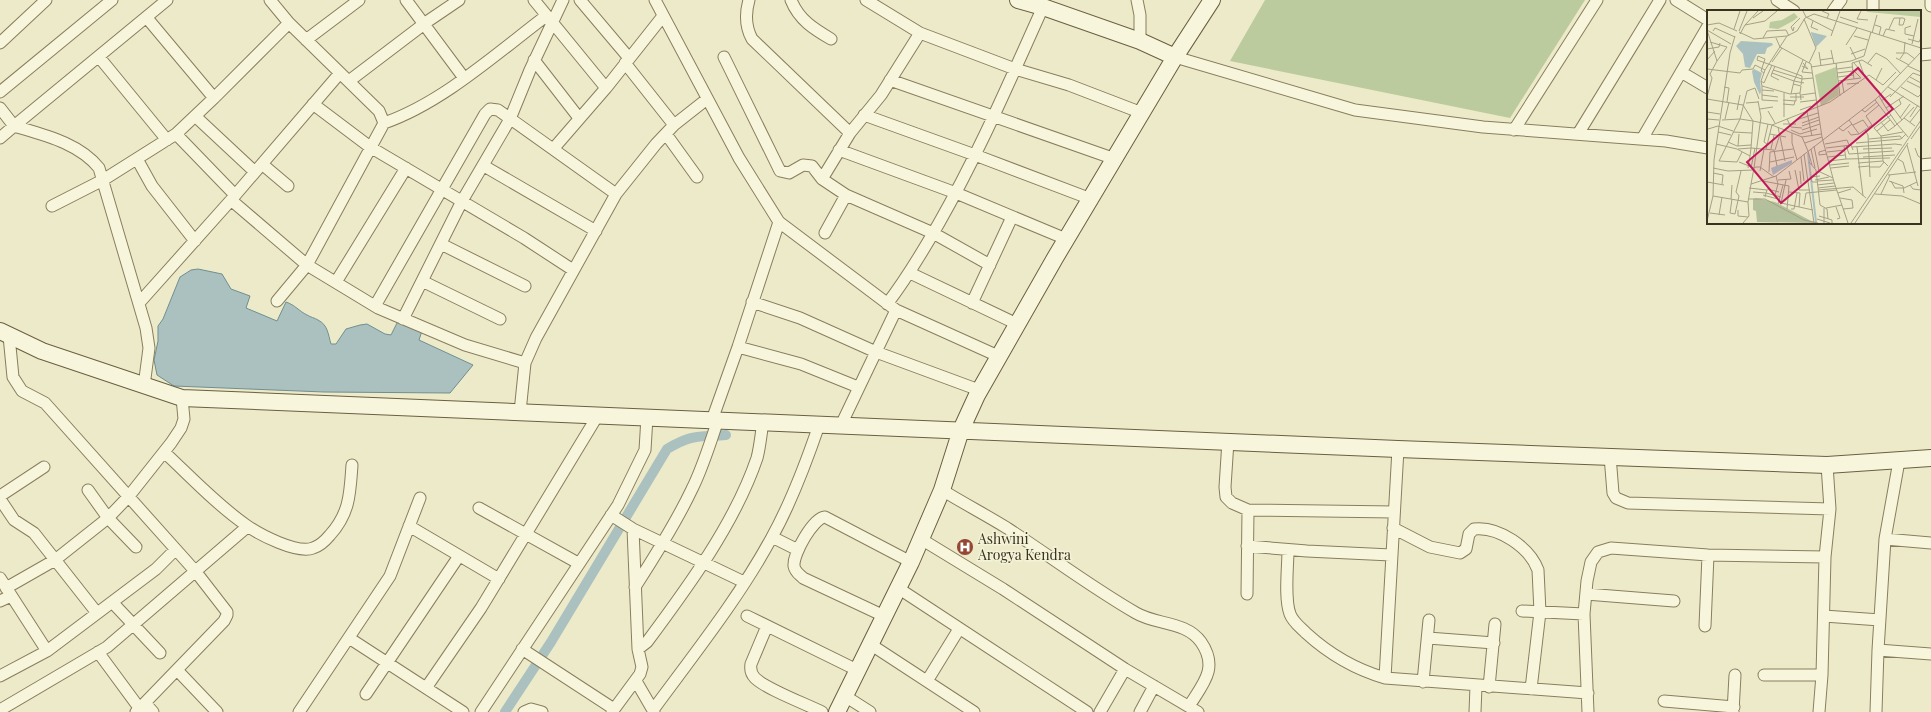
<svg xmlns="http://www.w3.org/2000/svg" width="1931" height="712" font-family="'Playfair Display',serif">
<style>
.green{fill:#bbcb9d}
.water{fill:#aac1c0;stroke:#708f8f}
.lines{fill:none;stroke-linecap:round;stroke-linejoin:round}
.canal{stroke:#aac1c0;stroke-width:10}
.street-casing{stroke:#887e5e;stroke-width:13}
.secondary-casing{stroke:#6a5f41;stroke-width:18}
.street{stroke:#f7f6dc;stroke-width:11}
.secondary{stroke:#f7f6dc;stroke-width:16}
.labels{text-anchor:middle;stroke-width:3;stroke-linejoin:round;paint-order:stroke}
.poi-label{font-size:14px;fill:#393221;stroke:#f4f3d8;text-anchor:start}
.inset-river{fill:none;stroke:#aac1c0;stroke-width:2}
.inset-road{fill:none;stroke:#a5a086;stroke-width:1}
.view{fill:#c2185b;fill-opacity:0.15;stroke:#c2185b;stroke-width:2}
.inset-edge{fill:none;stroke:#393221;stroke-width:2}
</style>
<rect width="100%" height="100%" fill="#edeac9"/>
<!-- green -->
<path class="green" d="M1265,0h320l-75,118 -280,-57z"/>
<!-- water -->
<path class="water" d="M198,269l24,5 9,15 19,7 -4,12 31,13 9,-19c9,3 13,9 21,13 3,2 8,3 11,5 10,5 10,14 13,24h5l10,-15 14,-4 7,-1 18,10 6,1 7,-14 24,10 -3,9 54,25 -23,28 -126,-1 -150,-6 -17,-11 -3,-15 4,-19v-15l5,-7 17,-42 11,-7z"/>
<g class="lines">
<!-- canal -->
<path class="canal" d="M505,712l46,-70 116,-193c25,-15 31,-12 59,-14"/>
<!-- street casing -->
<g class="street-casing">
<path id="street" d="M270,0l19,23 90,88 5,12 -77,142 -30,36
M406,0l58,78
M534,0l72,88
M580,0l49,58
M655,0l84,158 40,64 117,88 102,46
M749,0c-4,14 -4,26 3,39l98,94
M791,0c8,20 23,29 40,39
M866,0l54,33 95,36 54,16 73,28
M1137,0l3,15v26
M1676,0l32,20
M1777,0l17,11
M1873,0v11
M1931,0v6
M1833,11l8,-11
M147,18l67,80
M306,40l53,-40
M0,43l46,-43
M1920,55l11,-1
M99,57l68,83
M724,57l56,114 9,2 14,-8 9,1 10,13 24,16 87,38 57,32
M1175,57l180,53 128,17 183,14 42,7
M534,60l45,58
M625,63l49,62
M1681,72l27,16
M890,80l225,79
M349,81l79,-60 31,-21
M0,92l112,-92
M313,104l57,43 154,91 49,32
M0,108l14,18 153,-126
M864,115l111,40 116,44
M195,116l60,56
M384,123c58,-20 113,-70 162,-107
M1514,130l83,-130
M176,134l59,61
M666,134l31,43
M1578,134l82,-134
M0,138l14,-12c30,9 65,17 85,42l47,160 3,20 -5,38
M1642,139l66,-113
M554,148l52,-60 57,-72
M839,150l117,43 110,46
M137,159l15,27 43,55
M262,164l26,22
M1920,165l11,-1
M484,166l112,65
M822,179l28,-46 31,-38 39,-62
M231,200l76,65 71,43 87,37 60,18
M52,206l51,-26 73,-46 38,-36 75,-75
M825,233l21,-38
M441,244l84,42
M910,273l107,51
M422,281l78,38
M336,282l70,-114
M752,302l48,16 76,34 103,38
M139,303l92,-103 109,-127
M972,303l40,-86
M887,304c20,-26 36,-53 52,-81 40,-70 71,-143 104,-216
M375,306l110,-192 5,-5 8,1 118,84
M403,319l59,-118 48,-82 20,-49 33,-70
M9,336l4,41 9,14 23,12 151,169 31,40v3l-3,6 -88,91
M738,347l63,17 57,23
M520,412l5,-49 11,-25 80,-144 40,-50 18,-19 33,-26
M712,420l26,-73 41,-125
M841,425l55,-115
M1228,441l-3,46 1,10 6,6 16,7 146,2
M1398,449l-13,229 203,15
M164,452c26,24 53,53 82,73 14,10 51,29 67,23 7,-2 12,-7 17,-13 20,-22 20,-42 22,-70
M1610,456l3,37 3,5 12,5 202,6
M88,490l20,28 28,29
M942,490c21,13 44,25 65,38 43,28 84,59 129,85 20,12 50,8 65,29 18,26 2,42 -12,64
M0,496l44,-29
M0,499l14,21 20,13 63,80
M479,508l99,55
M611,515l22,14 111,53
M409,526l90,53
M1393,528l37,19 30,6 6,-4 3,-15 5,-5c25,-3 56,19 64,41l2,42 -9,77
M772,537l26,13
M921,539l82,50 122,80 73,43
M1885,539l46,4
M1247,546l60,5 84,4
M1288,550c0,17 -4,48 2,64 3,8 10,13 16,19 23,21 48,36 79,45
M0,578l47,73
M635,587c20,-31 41,-64 57,-98 11,-22 18,-46 26,-69
M6,588l49,-28 53,-42 21,-22 42,-53 10,-15 3,-9 -2,-21
M898,588l189,124
M1247,594l1,-84
M1586,594l88,7
M0,601l11,-5
M112,602l48,51
M1522,611l62,3
M747,616l110,54
M884,616l-81,-38c-4,-4 -8,-6 -9,-12 -1,-12 19,-48 31,-49l86,45
M1824,616l56,4
M767,626l-16,38c-1,6 0,10 4,14 11,11 51,26 67,34
M1705,626l3,-71
M349,638l114,74
M1428,638l66,5
M870,644l104,68
M522,649l92,60
M638,649l9,-7c41,-55 88,-119 110,-184 3,-11 4,-24 6,-36
M1878,650l7,-111 14,-78
M98,652l42,57
M177,670l40,42
M1764,675h58
M0,676l47,-25 109,-82 19,-19
M636,681l18,31
M927,681l32,-52
M1423,682l6,-62
M1489,687l6,-63
M426,688l55,-80 117,-193
M366,694l93,-138
M845,696l25,16
M1664,701l70,6
M145,703l8,9
M0,710l107,-63 140,-120
M653,710c41,-56 86,-112 119,-173 20,-36 34,-74 47,-112
M299,712l91,-136 30,-78
M481,712l137,-207 27,-55 2,-33
M524,712l7,-3 11,3
M612,712l28,-38 2,-7 -4,-18 -5,-120
M1100,712l25,-43
M1140,712l14,-26
M1475,712l1,-26
M1588,712l-4,-98 3,-33 4,-19 7,-10 13,-4 97,7 117,2
M1733,712l2,-37
M1819,712l3,-37 3,-118 5,-48 -3,-44
M1876,712l2,-62 53,4"/>
</g>
<!-- secondary casing -->
<g class="secondary-casing">
<path id="secondary" d="M1018,0l25,7 97,34 35,16
M0,331l42,20 140,47 1216,51 429,16 104,-7
M837,712l74,-150 31,-72 19,-60 16,-35 78,-137 120,-201 37,-57"/>
</g>
<!-- street -->
<use href="#street" class="street"/>
<!-- secondary -->
<use href="#secondary" class="secondary"/>
</g>
<!-- icons -->
<defs>
<g id="hospital-disc" transform="scale(0.9)"><circle r="9.5" fill="#944732" stroke="#f4f3d8"/><path d="M-5-5h3v3.5h4V-5h3V5h-3V1.5h-4V5h-3Z" fill="#fff"/></g>
</defs>
<g fill-rule="evenodd">
<use href="#hospital-disc" x="965" y="547"/>
</g>
<g class="labels">
<!-- poi labels -->
<g class="poi-label">
<text x="978" y="544">Ashwini<tspan x="978" dy="16">Arogya Kendra</tspan></text>
</g>
</g>
<!-- overview -->
<g transform="translate(1707 10)">
<rect width="214" height="214" fill="#edeac9"/>
<path d="M159,1h55v6l-53,-5zM87,3l4,4 -5,4 -15,8 -9,-1 1,-6 12,-2zM129,57l3,28 -18,11 -6,-31z" fill="#bbcb9d"/>
<path d="M49,188l19,4 40,21 -58,-1 -1,-11 -3,-1v-11z" fill="#b3c09b"/>
<path d="M104,22l16,4 -11,11 -5,-14zM34,31l31,2 1,2 -6,3 -2,6h-8l-7,14 -5,-1 -2,-13 -7,-8zM47,59l8,4 -2,7 1,11 -1,4 -6,-13 -2,-11zM85,150v3l-19,12 -2,-7z" fill="#aac1c0"/>
<path class="inset-river" d="M101,143l8,69"/>
<path class="inset-road" d="M96,1l3,6 27,14M115,1l7,3 -2,4M154,1l-4,8 11,1M133,7l18,6M46,8l10,-7M97,9l12,29 -7,15M106,11l-2,6 7,3M0,15l12,-2 18,8M38,15l13,-14M168,15l6,2 -2,8M204,16l-6,2v6l9,2M87,17l-1,4 -2,-4 9,-9M27,19l6,-18M182,19l5,-11h9l2,1 -2,6h-4l1,-7M0,20l10,31 -7,13 2,4 -5,19M0,20l24,14M6,21l2,-3 20,9M32,21l8,-20M32,22l15,7 33,-3 10,-5 8,-13 9,-4 107,34M165,23l5,-18M33,24l5,-9 20,-4 12,-10M124,26l9,-25M147,26l14,4M176,26l3,-7 9,2M56,28l4,-7 19,-1 3,6M69,28l4,9 31,17 11,73 12,45 14,41M201,29l11,3 2,-4M3,32l17,5 -10,14M205,34l6,-25M139,35l11,-17M143,37l6,12M0,39l12,-2 1,-4M124,40l3,14M112,42l2,14M189,43h11l8,6M144,44l14,-5M189,48l13,7M193,49l4,-6 1,-11M0,50l8,-9M50,50l45,16v3l11,-1M50,50l1,-4 7,3 -4,12 3,2M113,50l13,-2M152,51l5,14M65,52l10,-14M99,52l-4,10 10,1M129,53l4,33M145,53l10,-3 10,6M145,53l2,16M147,53l12,14M161,53l8,-10 11,6 14,15M68,56l-3,7 22,8 9,-21M95,56l6,3 -5,-6M201,56l13,6M104,57l40,-6 13,-5 7,-24M0,59l33,4 2,-3 11,-1 2,-4 10,5 -4,11 3,2 8,-18M130,59l15,-2M145,59l9,9M58,60l22,-34M66,60l29,9 -1,6M65,63l-1,3 8,4M130,63l16,-2M131,67l15,-2M203,67l11,6M169,70l6,-12M54,71l1,5 28,8 10,-1 1,7M131,71l23,-3M135,71l2,12M200,71l14,7M86,74l8,2 -1,7M140,74l12,-1M55,76v14l16,1M17,77l5,1 -2,14M181,77l33,21M194,77l17,10 3,-3M55,80l12,1M84,84l3,-13 10,2M55,85l16,2M94,85l14,-2M172,86l7,12M83,87h14M183,87l23,-24 8,3M0,89l36,6 10,16 19,4 58,-23 39,-27 14,10 13,-13M76,90l13,1v-7M168,90l20,26 2,-2 11,13M174,91l10,-7M93,92l16,-2M39,93l12,-1M76,94l11,1 1,-4M53,99l13,-2M187,99l8,11 -5,4 -11,-16 18,-12M30,100l3,-15M93,100l11,-4 3,3M155,100l3,2 12,-10M186,100l8,-6 -2,-5M61,101l7,12M0,102l13,2M100,102l5,24M77,107v-24M203,107l8,-12M193,108l10,-14M197,108l11,8M0,109l12,1M18,109l4,-17M33,109l7,-28 8,-3 4,11M80,109l4,8 11,1M15,110l18,-1M89,110l22,-7M142,110l10,14 13,-9M195,110l12,-13M174,112l7,9 7,-5M203,112l11,-14M95,113l17,-6M76,114h13M65,115l30,12 19,-3M146,115l10,-5 5,7M165,115l-6,-9 13,-11M95,116l17,-6M71,117l7,34M132,118l4,3 9,-7M1,119l10,-3 15,5M84,120l9,4 17,-5M95,120l18,-6M158,120l3,5 2,42M141,121l3,4 8,-1M170,121l13,-11M11,122l13,3M26,122l19,1M85,123v10l5,17M63,124l16,3M174,126l22,-4M95,127l6,14M162,129l31,-3 2,3M204,129l10,-14M21,132l9,4 14,-1M98,133l17,-6M149,133l45,-4 5,-5M9,134l21,5 13,7 1,-8 23,2 3,16M60,134l-3,-2 4,-18M118,134l22,-4 2,5M139,135l3,9 45,-3M200,135l11,41M31,136l1,-12M107,136l5,25M145,137l43,-3 7,1M150,137l6,49M119,138l25,-3 2,5M208,138l3,8 3,2M31,139l13,-1 2,-27M59,139l6,-24M64,139l3,-14M104,139l4,19M156,139l29,-1M68,140l4,-13M119,140l-7,2v3l8,-1M101,141l4,14M35,142l-5,10 -18,-1 21,-42 13,2M63,142l23,-3M120,142l18,-2M97,144l10,69M94,147l3,24M121,147l17,-2M156,147l32,-2M139,149l44,-1M191,149l5,3 3,10M122,151l17,-2 -2,-13M32,152l15,6 7,-51 -3,-16M63,152l24,-5M102,152l7,8 4,35 7,4 1,10M151,153l25,-2M123,155l19,-2M181,156l-5,-5 -2,-25 -7,-8 17,-13M151,157l12,-1M163,157h10l4,-5M6,158l15,3 25,-1M41,158l2,-12M44,158l4,-20M124,158l18,-2M88,160l4,20h11M53,161l4,-22M93,161l1,13M111,161l15,7M62,162l1,-20M6,163l10,2 -1,9M181,165l28,-3M71,170l13,-1 -2,-8M108,170l14,-3M56,171l26,5 -2,23M110,171l16,-1M182,171l14,5 1,7M184,171l4,7h9l13,-6M0,172l17,3M110,172h-5l-1,-5 9,-1M44,174l3,-16 2,-1h4l14,10M110,175l17,-2M203,175l3,4 8,1M42,178l18,2 -2,7M111,178l17,-2M60,179l12,3M111,180l35,-3 13,11M46,182l13,1M82,182l11,1 -1,14M59,183l15,4M131,183l13,-4M168,184l27,2 19,8M174,184l9,-19M56,185l15,4M68,185l3,-11 -2,-8M6,186l1,-36 16,-107 5,-17M133,188l12,2 1,8 -10,1M24,189l1,-14M25,189l-2,14 5,1 4,-18 -3,-4 5,-21M42,189h16l39,21 14,3M74,193l32,7M74,193l5,-23M71,194l5,-19M97,195l2,-12 31,-3M129,197l4,11 -3,1M117,198v15M119,198l16,-3M84,199h3l3,-16M31,200v6l10,1M3,203l15,2M12,205l3,-18M112,206l13,4v3M110,209l13,4M0,211l6,-25 35,6 3,-18 25,-8 73,-56 27,-21 45,-47M36,213l6,-7 -1,-14M144,213l70,-103M148,213l53,-80"/>
<path class="view" d="M151,58l35,41 -112,94 -34,-41z"/>
<rect width="214" height="214" class="inset-edge"/>
</g>
</svg>
